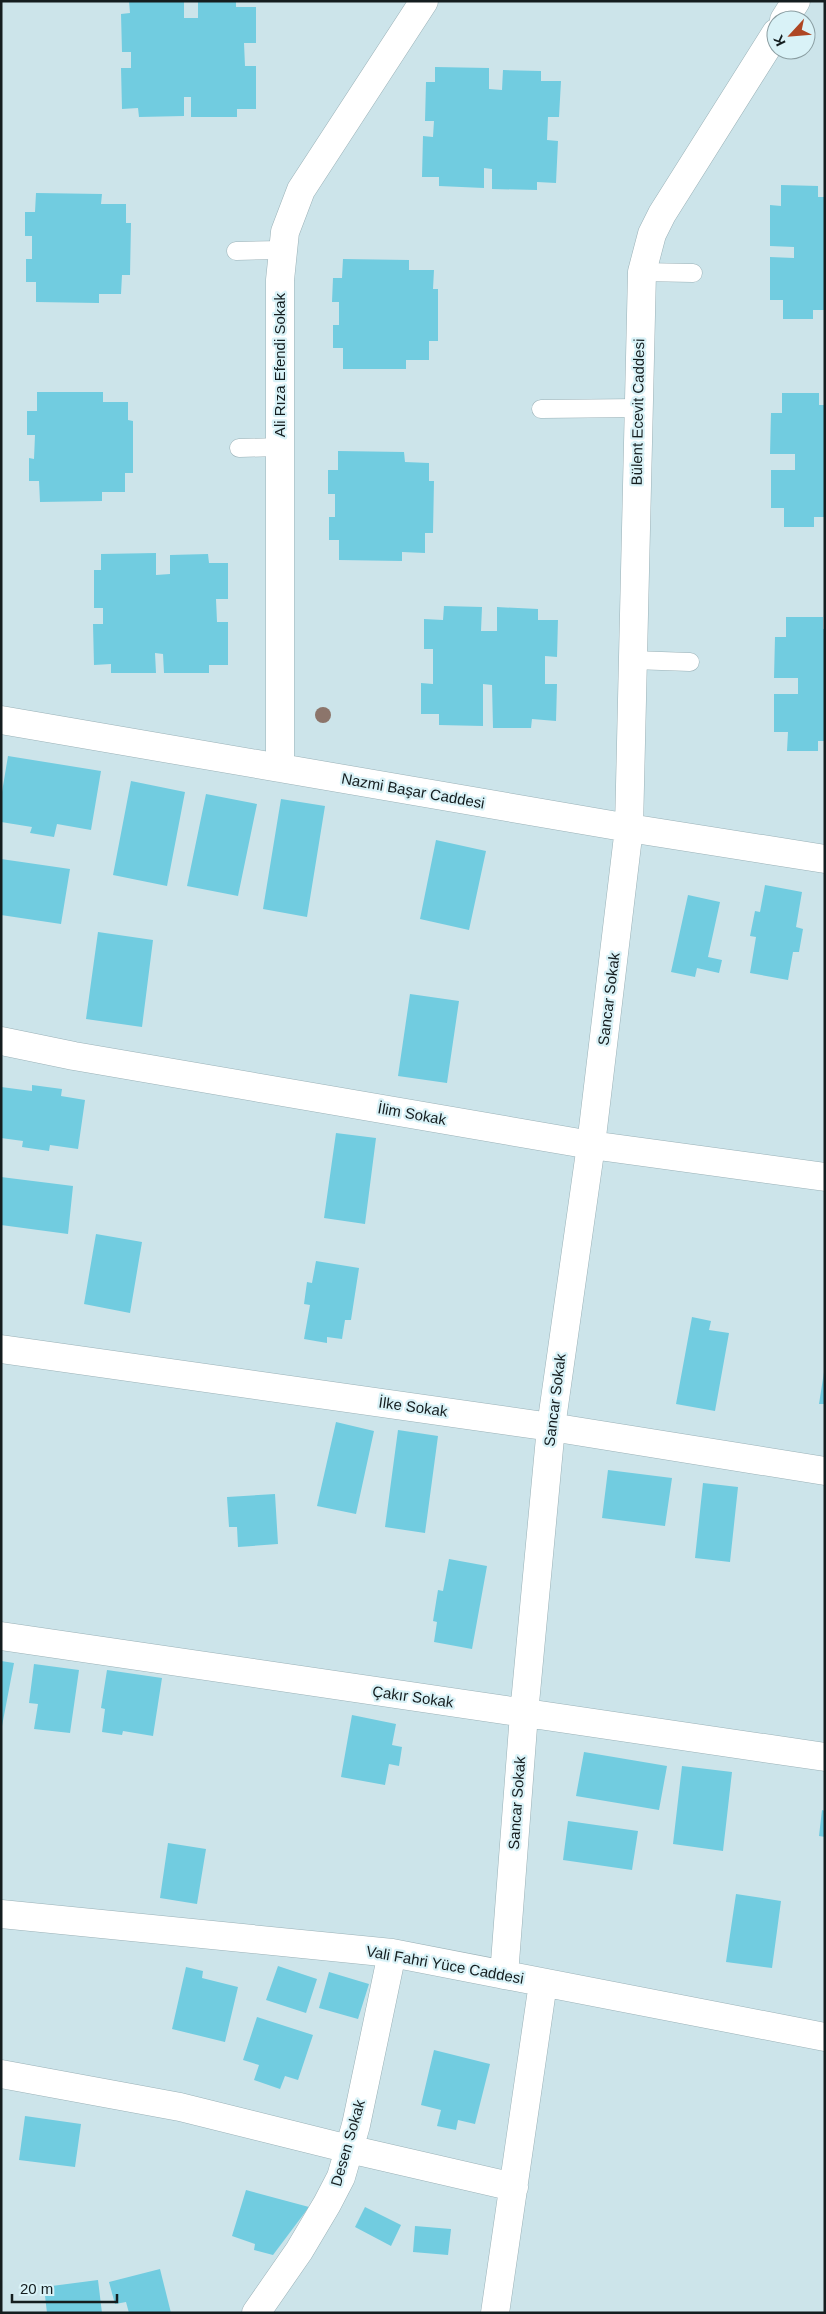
<svg xmlns="http://www.w3.org/2000/svg" width="826" height="2314" font-family="Helvetica,sans-serif">
<style>
.building{fill:#71cce0}
.lines{fill:none;stroke-linecap:round;stroke-linejoin:round}
.lane-casing{stroke:#9ab1b7;stroke-width:19}
.street-casing{stroke:#9ab1b7;stroke-width:29}
.lane{stroke:#fff;stroke-width:18}
.street{stroke:#fff;stroke-width:28}
.tree{fill:#8c756b}
.labels{text-anchor:middle;stroke-width:4.5;stroke-linejoin:round;paint-order:stroke}
.street-label{font-size:15px;fill:#141d1f;stroke:#d9f2f7}
</style>
<rect width="100%" height="100%" fill="#cce4ea"/>
<!-- building -->
<path class="building" d="M129,1h55v17h14v-17h38v6h20v36h-12l1,23h11v43h-19v8h-46v-20h-7v19l-45,1 -1,-9 -16,1 -1,-41h10v-16h-9l-1,-38 9,-1z
M435,67l54,1v21l13,1 1,-20 38,1v10h20l-2,36h-11l-1,23 11,1 -2,42 -19,-1v8l-45,-1v-20l-8,-1v20l-45,-2v-9h-17l1,-41 10,1 1,-16h-9l1,-39h9z
M781,185l37,1v11h7v113h-12v9h-30v-19h-13v-43l24,1v-11l-24,-1v-41l11,1z
M36,193l66,1 -1,10h25v19h5l-1,52h-8l-1,19h-22v9l-63,-1v-20h-10v-23h6v-23h-7v-24h10z
M343,259l66,1v10h25l-1,19h5v52h-9v19h-23v9h-63v-21h-10v-23h6v-23h-7l1,-24h9z
M37,392h66v10h25v18l5,1v52h-8v19h-23v9l-62,1 -1,-21h-10v-23l5,1 1,-24h-8v-24h10z
M782,393h37v12h6v112h-11v10h-30v-19h-13v-38h24v-16h-25l1,-41h11z
M338,451l66,1 1,10 24,1v18h5l-1,52h-8v20l-23,-1v9l-63,-1v-20h-10v-23h6v-23h-7v-24h10z
M156,553v22l14,-1v-19l38,-1 1,9h19v36h-12l1,23h11v43h-19v8h-45l-1,-19 -8,-1 1,20h-45v-9l-17,1 -1,-41h10v-16h-9v-38h7v-16z
M444,606l38,1 -1,24h16v-24l41,2v11h20l-1,37 -12,-1v28h12l-1,37 -24,-2 -1,9h-38l-1,-43 -9,-1v42l-44,-1v-11h-18v-31l12,1v-35h-9v-30l19,1z
M786,617h37v12h2v112h-7v10h-31l1,-19h-14v-38h24v-16h-24l1,-41h11z
M8,756l93,15 -10,59 -34,-6 -3,13 -24,-4 2,-6 -31,-5v-24z
M131,781l54,11 -18,94 -54,-11z
M206,794l51,10 -19,92 -51,-10z
M281,799l44,7 -18,111 -44,-8z
M436,840l50,11 -17,79 -49,-11z
M1,859l69,10 -9,55 -60,-9z
M765,885l37,7 -6,35 7,2 -4,23h-6l-5,28 -38,-7 6,-36 -6,-1 5,-25 5,1z
M688,895l32,7 -12,55 14,3 -3,13 -22,-5 -2,9 -24,-5z
M98,932l55,8 -11,87 -56,-8z
M410,994l49,7 -12,82 -49,-7z
M32,1085l30,4 -1,7 24,4 -7,49 -28,-4 -1,6 -27,-4 1,-6 -22,-3v-51l31,4z
M336,1133l40,5 -11,86 -41,-6z
M1,1177l72,9 -5,48 -67,-9z
M96,1234l46,8 -12,71 -46,-9z
M316,1261l43,7 -8,52h-6l-3,19 -15,-2v6l-23,-4 6,-34 -6,-1 3,-22 5,1z
M692,1317l19,4 -2,9 20,3 -14,78 -39,-7z
M824,1372h1v32h-6z
M336,1422l38,9 -18,83 -39,-8z
M398,1430l40,6 -13,97 -40,-6z
M608,1470l64,8 -7,48 -63,-8z
M703,1483l35,4 -8,75 -35,-4z
M275,1494l3,50 -40,3 -1,-20h-8l-2,-30z
M449,1559l38,7 -15,83 -38,-7 3,-20 -4,-1 5,-31 5,1z
M1,1661l13,2 -12,63h-1z
M34,1664l45,6 -9,63 -36,-4 4,-25 -9,-1z
M107,1670l55,8 -9,58 -30,-5 -1,4 -20,-3 3,-23 -4,-1z
M352,1715l44,9 -4,21 10,2 -3,19 -10,-2 -4,21 -44,-8z
M584,1752l83,14 -8,44 -83,-14z
M682,1766l50,6 -9,79 -50,-7z
M822,1810l3,1v26l-6,-1z
M568,1821l70,10 -6,39 -69,-10z
M168,1843l38,6 -9,55 -37,-6z
M736,1894l45,7 -9,67 -46,-6z
M278,1966l39,13 -11,34 -40,-13z
M186,1967l17,4 -1,7 36,9 -13,55 -53,-13z
M329,1972l40,12 -11,35 -39,-11z
M257,2017l56,18 -15,45 -13,-4 -5,13 -26,-9 5,-15 -16,-5z
M434,2050l56,14 -15,60 -17,-4 -2,10 -19,-4 4,-16 -20,-5z
M25,2116l56,8 -6,43 -56,-7z
M246,2190l63,17 -36,48 -19,-5 1,-6 -23,-8z
M365,2207l36,18 -10,21 -36,-19z
M415,2226l36,3 -3,26 -35,-3z
M160,2269l11,44h-42l-3,-11 -11,2 -6,-22z
M98,2280l4,33h-55l-3,-26z"/>
<g class="lines">
<!-- lane casing -->
<g class="lane-casing">
<path id="lane" d="M236,251l46,-1
M642,272l51,1
M541,409l97,-1
M239,448l41,-1
M633,660l57,2"/>
</g>
<!-- street casing -->
<g class="street-casing">
<path id="street" d="M784,20l12,-19
M1,720l628,108 196,31
M280,768v-488l5,-48 16,-42 123,-189
M1,1041l73,15 517,89 234,32
M1,1349l550,78 274,44
M1,1636l824,121
M1,1914l391,39 433,84
M504,1975l20,-261 27,-287 40,-282 38,-317 13,-556 10,-38 10,-20 114,-181
M1,2074l179,33 169,42 165,38
M256,2313l43,-62 28,-47 14,-27 15,-52 36,-172
M495,2313l48,-330"/>
</g>
<!-- lane -->
<use href="#lane" class="lane"/>
<!-- street -->
<use href="#street" class="street"/>
</g>
<!-- trees -->
<circle class="tree" cx="323" cy="715" r="8"/>
<g class="labels">
<!-- street labels -->
<g class="street-label">
<text transform="translate(280 365) rotate(-90)" y="5">Ali Rıza Efendi Sokak</text>
<text transform="translate(638 412) rotate(-89)" y="5">Bülent Ecevit Caddesi</text>
<text transform="translate(413 791) rotate(10)" y="5">Nazmi Başar Caddesi</text>
<text transform="translate(609 999) rotate(-83)" y="5">Sancar Sokak</text>
<text transform="translate(412 1114) rotate(10)" y="5">İlim Sokak</text>
<text transform="translate(555 1400) rotate(-83)" y="5">Sancar Sokak</text>
<text transform="translate(413 1407) rotate(8)" y="5">İlke Sokak</text>
<text transform="translate(413 1697) rotate(8)" y="5">Çakır Sokak</text>
<text transform="translate(517 1803) rotate(-86)" y="5">Sancar Sokak</text>
<text transform="translate(445 1965) rotate(10)" y="5">Vali Fahri Yüce Caddesi</text>
<text transform="translate(348 2143) rotate(-74)" y="5">Desen Sokak</text>
</g>
</g>
<!-- border -->
<rect width="826" height="2314" fill="none" stroke="#141d1f" stroke-width="5"/>
<!-- north arrow -->
<g transform="translate(791 35) rotate(244)"><circle r="24" fill="#d9f2f7" stroke="#8a9da1"/>
<path d="M0-4L9 19L0 12L-9 19Z" fill="#ae4623"/>
<text y="-8" font-size="14" font-weight="bold" text-anchor="middle" fill="#141d1f">K</text>
</g>
<!-- scale -->
<path d="M12 2294v8h105v-8" fill="none" stroke="#141d1f" stroke-width="2.5"/>
<text x="20" y="2294" font-size="15" fill="#141d1f" stroke="#d9f2f7" stroke-width="4" paint-order="stroke">20 m</text>
</svg>
